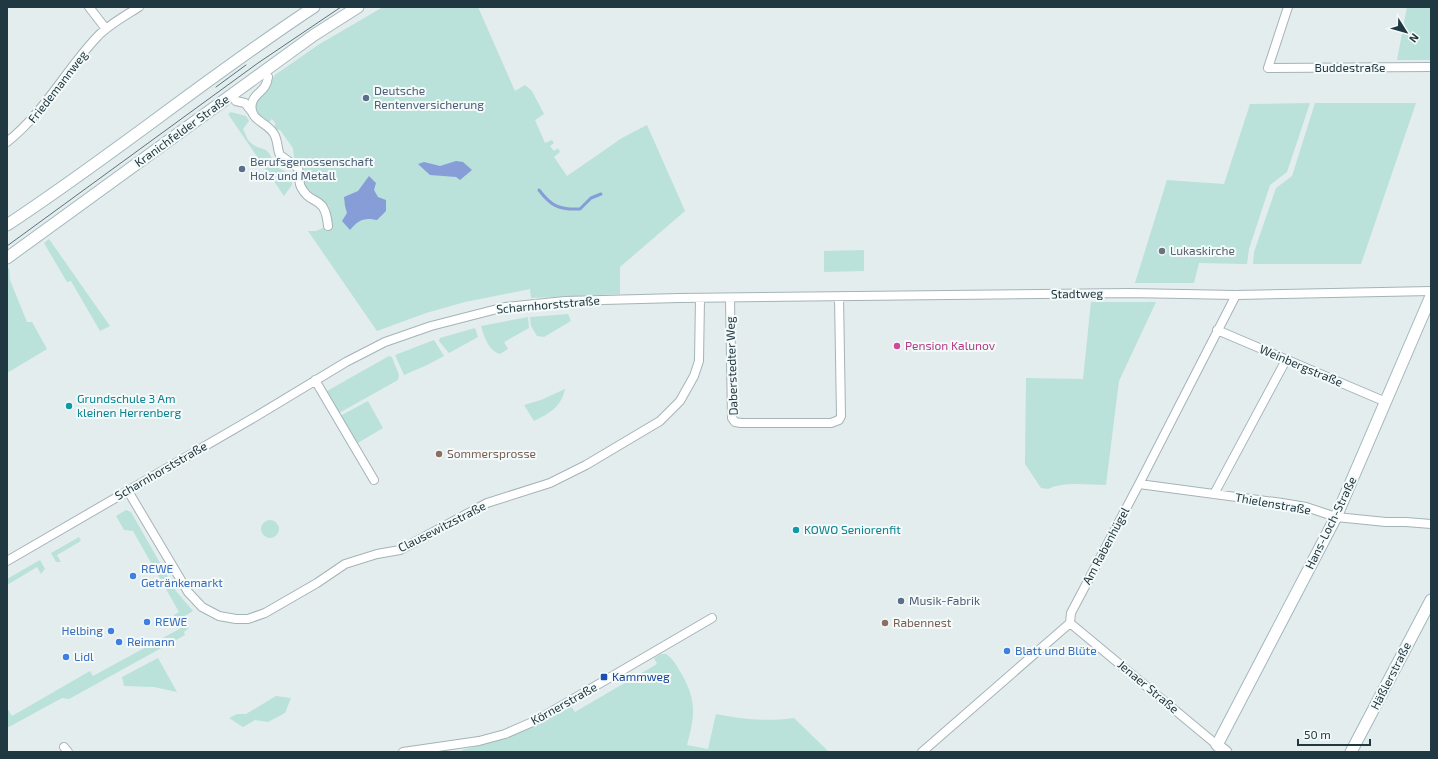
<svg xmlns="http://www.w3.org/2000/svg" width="1438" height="759" font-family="'Exo 2',sans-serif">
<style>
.green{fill:#bae1da}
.water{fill:#869dd8}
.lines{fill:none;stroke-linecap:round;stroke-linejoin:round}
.stream{stroke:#869dd8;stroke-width:3}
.street-casing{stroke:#a5b3b7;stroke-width:10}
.secondary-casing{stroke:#a3b8be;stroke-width:13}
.street{stroke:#fff;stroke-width:8}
.secondary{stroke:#fff;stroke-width:11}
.tram{stroke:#5b737d;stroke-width:1}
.service-dot{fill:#5c6f8a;stroke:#f4fafa;stroke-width:1.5}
.worship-dot{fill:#6b7280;stroke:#f4fafa;stroke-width:1.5}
.hotel-dot{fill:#d1479c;stroke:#f4fafa;stroke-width:1.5}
.culture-dot{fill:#0f9aa8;stroke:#f4fafa;stroke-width:1.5}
.education-dot{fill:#8d6e63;stroke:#f4fafa;stroke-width:1.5}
.shop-dot{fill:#3f7fe0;stroke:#f4fafa;stroke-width:1.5}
.transit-dot{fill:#1a4fb4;stroke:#f4fafa;stroke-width:1.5}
.labels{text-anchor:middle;stroke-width:4;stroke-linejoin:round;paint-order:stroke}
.street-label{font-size:12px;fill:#203841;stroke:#f4fafa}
.service-label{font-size:12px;fill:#4e5e75;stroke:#f4fafa;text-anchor:start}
.worship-label{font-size:12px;fill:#5b616d;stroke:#f4fafa;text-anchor:start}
.hotel-label{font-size:12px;fill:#b23c85;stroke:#f4fafa;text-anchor:start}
.culture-label{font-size:12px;fill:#0d838f;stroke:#f4fafa;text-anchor:start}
.education-label{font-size:12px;fill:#785e54;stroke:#f4fafa;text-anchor:start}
.shop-label{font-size:12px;fill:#366cbe;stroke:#f4fafa;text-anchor:start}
.transit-label{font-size:12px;fill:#164399;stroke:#f4fafa;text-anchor:start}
</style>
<rect width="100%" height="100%" fill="#e3edee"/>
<!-- green -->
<path class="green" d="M383,7h95l37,84 10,-6 7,6 12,23 -9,6 10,23 7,-3 2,3 -4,3 4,5 4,-3 2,4 -6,5 13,19 55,-38 25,-13 38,86 -65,56v27l-89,4 -1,-9 -65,13 -39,11 -49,18 -69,-100h8l12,-5 3,-6 -2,-14 -18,-11 -7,-11 -1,-15 -9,-12 -1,-9 -13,-18 -5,-1v-6l-3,-4 -3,3 -4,-1 -10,-9 -1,-10 10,-10 11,-17 43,-30z
M1407,7h24v53h-34z
M1310,103l-23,69 -17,13 -21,64 -2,15 -48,-1 -5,20h-59l32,-103 57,4 26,-80z
M1315,103h101l-55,161h-108l1,-12 22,-64 16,-12z
M231,112l15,4 3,5 -6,8 5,11c14,15 18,0 27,26l13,7 4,5v7l-8,11 -56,-82z
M49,239l61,87 -10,5 -29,-50 -4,1 -23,-39z
M864,250v21l-40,1v-21z
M9,268l1,12 17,42h5l15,27 -40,24v-104z
M1091,302h65l-37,79 -13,104c-17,0 -43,-4 -58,4l-7,-1 -16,-24 1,-86 57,1z
M568,314l3,7 -27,16 -7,-1 -6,-10 -1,-9z
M528,317l1,11 -25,14 4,7 -8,5c-11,-3 -16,-17 -19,-28z
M475,328l3,9 -29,16 -10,-12 1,-3z
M434,340l10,16 -17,9 -23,10 -9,-20z
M389,356l3,1 7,18 -1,5 -59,33 -13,-20 1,-2z
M565,389c-4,18 -15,24 -31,32l-10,-16 17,-5z
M368,401l15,27 -27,16 -16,-28z
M126,510l5,2 45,79 17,20 -10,6 6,11 -5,4 1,3 -116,64 -7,-1 -55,30v-20l5,8 78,-45 3,5 88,-48 -7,-13 5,-3 -46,-81 -9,-1 -8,-14z
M261 529a9 9 0 1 1 18 0a9 9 0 1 1-18 0Z
M79,537l2,4 -24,14 4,7h-5l-5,-9z
M40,560l5,9 -4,5 -4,-7 -30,18v-6z
M661,654h5c7,5 11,12 15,19 16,28 14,42 6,72l21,4 8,-35c26,5 51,8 78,4l35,34h-367v-2c41,-10 73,-24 109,-44l4,6 82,-48 -3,-6z
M158,658l19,34 -23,-5 -30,-1 -2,-9z
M276,696l15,2 -6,15 -17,9 -13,-2 -12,7 -14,-9 8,-4h9z"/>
<!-- water -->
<path class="water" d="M456,161l7,1 9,8 -12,10 -4,-3 -26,-2 -12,-11 6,-2 16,4z
M369,176l7,7 -2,7 4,7 8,3v11l-9,9c-13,-3 -19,0 -27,10l-8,-9 5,-8 -2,-7 -1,-9 14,-6z"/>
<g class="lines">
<!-- stream -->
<path class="stream" d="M539,190c12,16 20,20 41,19l11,-11 10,-4"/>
<!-- street casing -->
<g class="street-casing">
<path id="street" d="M89,7l17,22
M1288,7l-20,61 163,-1
M268,77c-2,16 -13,14 -16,26 -4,18 16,19 22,31 4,6 3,15 6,21l18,13c2,6 0,13 3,19 10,20 24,6 27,39
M236,101l9,2 7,9
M7,142c37,-29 58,-71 90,-105 11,-12 28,-21 42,-30
M730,298l2,120 3,4 6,1h90l8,-3 2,-4 -2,-119
M1217,330l169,72
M315,380l59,100
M1139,484l143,19 24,4 30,10 50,5h20l25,2
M128,491l60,101 14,15 17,9 17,3h12l17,-6 52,-30 28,-19 32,-10 23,-4 87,-47 63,-20 36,-18 74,-44 20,-20 14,-25 5,-15 1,-63
M1214,494l72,-134
M7,561l248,-144 91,-55 39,-20 46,-16 74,-19 60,-6 114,-3 451,-5 106,2 195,-4
M1070,623l147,122
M64,747l4,5
M403,752l76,-11 26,-7 32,-14 175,-102
M922,752l148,-129 1,-10 68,-129 97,-189"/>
</g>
<!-- secondary casing -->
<g class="secondary-casing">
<path id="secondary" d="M7,225c105,-69 202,-149 307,-218
M7,258l307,-223 44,-28
M1226,752l-9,-7 119,-228 95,-221
M1351,752l80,-152"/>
</g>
<!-- street -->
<use href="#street" class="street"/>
<!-- secondary -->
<use href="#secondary" class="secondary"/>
<!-- tram -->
<path class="tram" d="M216,87l30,-22
M7,246l251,-183 83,-56"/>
</g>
<!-- markers -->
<g class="service-dot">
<circle cx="366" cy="98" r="4"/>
<circle cx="242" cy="169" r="4"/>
<circle cx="901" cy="601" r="4"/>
</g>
<circle class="worship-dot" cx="1162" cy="251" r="4"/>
<circle class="hotel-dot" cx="897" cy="346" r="4"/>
<g class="culture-dot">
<circle cx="69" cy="406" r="4"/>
<circle cx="796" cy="530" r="4"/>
</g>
<g class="education-dot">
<circle cx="439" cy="454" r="4"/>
<circle cx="885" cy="623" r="4"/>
</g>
<g class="shop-dot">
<circle cx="133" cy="576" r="4"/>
<circle cx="147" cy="622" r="4"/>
<circle cx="111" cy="631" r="4"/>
<circle cx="119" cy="642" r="4"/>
<circle cx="1007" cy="651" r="4"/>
<circle cx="66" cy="657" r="4"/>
</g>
<rect class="transit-dot" x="600" y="673" width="8" height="8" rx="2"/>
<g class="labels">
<!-- street labels -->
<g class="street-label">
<text x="1350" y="72">Buddestraße</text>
<text transform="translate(58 87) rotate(-52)" y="4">Friedemannweg</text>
<text transform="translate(182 131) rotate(-36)" y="4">Kranichfelder Straße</text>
<text transform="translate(1077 294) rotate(-1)" y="4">Stadtweg</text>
<text transform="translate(548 305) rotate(-5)" y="4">Scharnhorststraße</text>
<text transform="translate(732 366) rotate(-92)" y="4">Daberstedter Weg</text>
<text transform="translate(1301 366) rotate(23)" y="4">Weinbergstraße</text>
<text transform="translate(161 471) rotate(-30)" y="4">Scharnhorststraße</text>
<text transform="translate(1273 504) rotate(10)" y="4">Thielenstraße</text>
<text transform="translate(1331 523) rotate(-64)" y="4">Hans-Loch-Straße</text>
<text transform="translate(442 527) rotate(-27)" y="4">Clausewitzstraße</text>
<text transform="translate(1106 546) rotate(-62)" y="4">Am Rabenhügel</text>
<text transform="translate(1391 676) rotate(-63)" y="4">Häßlerstraße</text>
<text transform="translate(1148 687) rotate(40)" y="4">Jenaer Straße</text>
<text transform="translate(564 704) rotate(-29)" y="4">Körnerstraße</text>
</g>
<!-- service labels -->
<g class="service-label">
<text x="374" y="95">Deutsche<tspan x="374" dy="14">Rentenversicherung</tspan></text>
<text x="250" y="166">Berufsgenossenschaft<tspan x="250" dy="14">Holz und Metall</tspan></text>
<text x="909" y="605">Musik-Fabrik</text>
</g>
<!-- worship labels -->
<g class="worship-label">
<text x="1170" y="255">Lukaskirche</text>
</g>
<!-- hotel labels -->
<g class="hotel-label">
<text x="905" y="350">Pension Kalunov</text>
</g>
<!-- culture labels -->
<g class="culture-label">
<text x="77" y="403">Grundschule 3 Am<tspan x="77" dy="14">kleinen Herrenberg</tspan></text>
<text x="804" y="534">KOWO Seniorenfit</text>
</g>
<!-- education labels -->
<g class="education-label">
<text x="447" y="458">Sommersprosse</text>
<text x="893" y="627">Rabennest</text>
</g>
<!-- shop labels -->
<g class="shop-label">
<text x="141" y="573">REWE<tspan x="141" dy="14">Getränkemarkt</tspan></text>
<text x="155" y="626">REWE</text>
<text x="103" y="635" text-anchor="end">Helbing</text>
<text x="127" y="646">Reimann</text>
<text x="1015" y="655">Blatt und Blüte</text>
<text x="74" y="661">Lidl</text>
</g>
<!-- transit labels -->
<g class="transit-label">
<text x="612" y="681">Kammweg</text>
</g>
</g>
<!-- border -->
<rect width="1438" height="759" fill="none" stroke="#203841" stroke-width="16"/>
<!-- north arrow -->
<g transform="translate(1406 32) rotate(127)" stroke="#f4fafa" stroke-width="3" paint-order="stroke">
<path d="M0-3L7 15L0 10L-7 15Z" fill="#203841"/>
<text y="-6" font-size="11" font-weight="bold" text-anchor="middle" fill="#203841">N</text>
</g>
<!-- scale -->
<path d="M1298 739v6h72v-6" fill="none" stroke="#203841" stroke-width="2"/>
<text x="1304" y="739" font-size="12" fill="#203841" stroke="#f4fafa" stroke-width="3" paint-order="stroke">50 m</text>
</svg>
